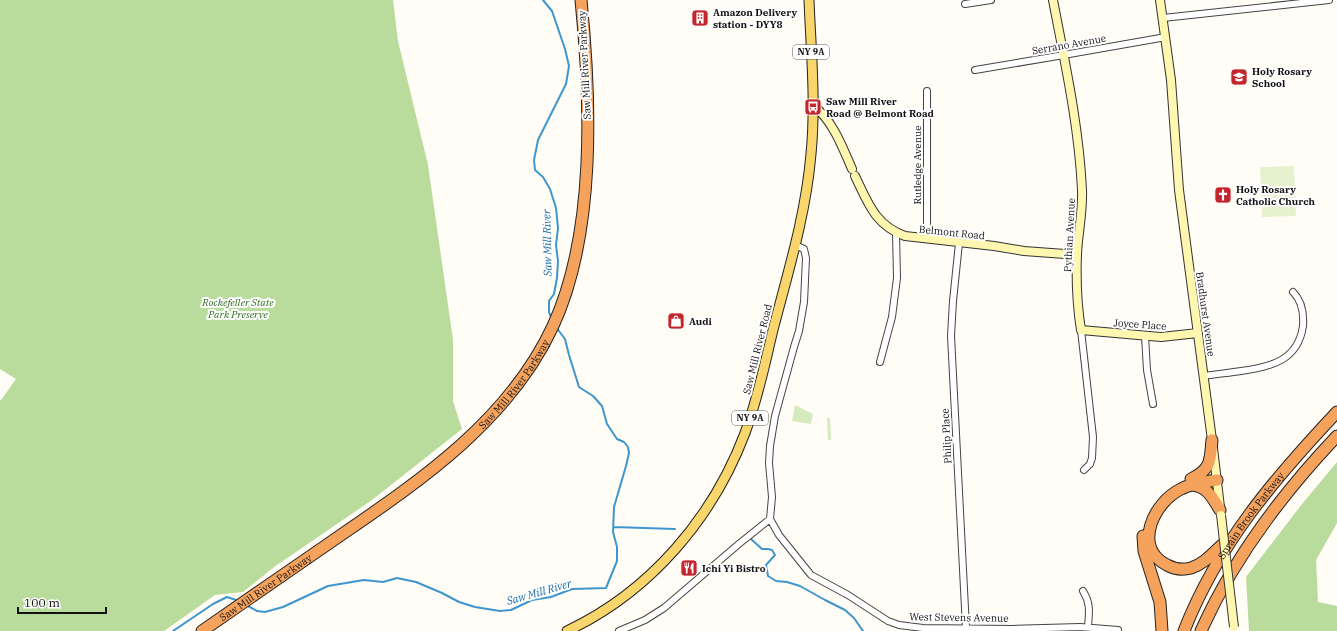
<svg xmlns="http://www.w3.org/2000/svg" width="1337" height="631" font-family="'IBM Plex Serif',serif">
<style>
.green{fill:#d5ebbd}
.forest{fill:#b9dc9c}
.pitch{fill:#e6f2cf}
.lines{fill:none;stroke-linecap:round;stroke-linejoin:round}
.stream{stroke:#3f96cf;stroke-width:2}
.street-casing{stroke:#444;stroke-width:8}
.secondary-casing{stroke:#333;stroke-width:10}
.primary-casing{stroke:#222;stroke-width:11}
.highway-casing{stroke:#222;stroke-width:13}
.street{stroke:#fff;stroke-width:6}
.secondary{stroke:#fff6b0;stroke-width:8}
.primary{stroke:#f9d66b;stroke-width:9}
.highway{stroke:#f5a25d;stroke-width:11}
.secondary-bridge-casing{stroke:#333;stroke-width:10;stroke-linecap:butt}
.secondary-bridge{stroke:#fff6b0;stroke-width:8}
.labels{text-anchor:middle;stroke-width:4;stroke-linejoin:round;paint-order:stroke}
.shield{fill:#fff;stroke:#585858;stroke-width:1}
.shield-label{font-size:9px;font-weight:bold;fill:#111}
.poi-label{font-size:10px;font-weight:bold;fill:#111;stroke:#fff;text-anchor:start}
.street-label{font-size:10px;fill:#111;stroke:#fff}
.park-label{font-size:10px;font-style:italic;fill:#2f6b1f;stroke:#fff}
.water-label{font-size:11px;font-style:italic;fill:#1768a6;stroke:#fff}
</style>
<rect width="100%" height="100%" fill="#fffdf5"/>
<!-- green -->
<path class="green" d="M795,405l18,9 -2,10 -19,-3z
M827,418h3l1,22h-3z"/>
<!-- forest -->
<path class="forest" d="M0,0h393l5,41 30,124 25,175v61l9,28 -90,71 -98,67 -31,25 -28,3 -51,36h-164v-231h1l15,-21 -16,-10z
M1337,462v61l-21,37 2,42 19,4v25h-88l-3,-54 56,-73z"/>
<!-- pitch -->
<path class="pitch" d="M1294,166l2,50 -34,1 -2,-50z"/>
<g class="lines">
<!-- stream -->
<path class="stream" d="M543,0l9,11 13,38 4,17 -3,18 -28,56 -4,20 1,10 8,7 7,12 6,19 2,20 -2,17 2,16 -1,17 -3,16 -5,7v11l3,8
M614,527l61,2
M751,539l11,10h6l4,1 3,5 -9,10 2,11 8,5 11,1 13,4 25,14 20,10 9,8 9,13
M246,605l11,6 8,1 18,-5 45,-21 36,-6 19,2 14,-4 19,4 26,11 17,9 16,5 25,4 11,-1 21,-10 19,-3 21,-8 34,-1 11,-27v-14l-4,-15 1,-25 12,-41 3,-13 -1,-6 -4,-5 -7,-3 -10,-15 -5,-18 -9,-10 -14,-9 -10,-32 -4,-16 -9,-12
M173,631l40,-27 14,-7 12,4"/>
<!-- street casing -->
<g class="street-casing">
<path id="street" d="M965,4l26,-4
M1163,18l166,-18
M975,70l77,-13 114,-20
M927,91v148
M959,243l-6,58 -2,35 15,292
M1081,330l12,107 -1,21 -2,6 -6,6
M1145,336l2,34 6,34
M880,362l12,-45 5,-39 -1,-45
M1204,376c12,-2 24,-3 37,-5 29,-4 57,-10 62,-45 1,-13 -1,-25 -10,-34
M770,519l9,16 32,40 37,20 40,26 11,4 24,3 88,1 69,-2 38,3
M1083,591c8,13 6,21 5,36
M619,631l26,-11 19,-12 76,-65 30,-24 2,-22 -3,-34 1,-17 5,-30 19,-69 5,-16 5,-29 2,-44 -2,-9 -9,-4"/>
</g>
<!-- secondary casing -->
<g class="secondary-casing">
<path id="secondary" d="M1053,0c12,63 26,126 29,190 1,21 -4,43 -5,64 -1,25 0,51 4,76l80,7 37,-4
M1160,0l11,80 8,110 33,250 8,67
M813,105c20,16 29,41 39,64
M855,176c13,27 20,49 50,60l89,10 30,5 41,3h12"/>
</g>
<!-- primary casing -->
<g class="primary-casing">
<path id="primary" d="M567,631c83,-39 146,-113 178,-198 13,-34 20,-71 29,-107 15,-57 32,-113 37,-172 5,-51 0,-103 -2,-154"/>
</g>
<!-- highway casing -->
<g class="highway-casing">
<g id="highway">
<path d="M1191,479c21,-10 19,-19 21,-39"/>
<path d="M1217,480c-12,2 -25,3 -36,9 -27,13 -49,58 -14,76 7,4 16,5 24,3 13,-4 22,-15 32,-24"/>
<path d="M1193,485c15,2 20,14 27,25"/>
<path d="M1143,536l1,15 16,51 2,29"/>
<path id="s1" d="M202,631c46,-32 93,-64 139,-96 82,-56 169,-116 212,-209 43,-93 38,-226 28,-326"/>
<path id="s2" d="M1184,631c34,-87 90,-152 153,-219"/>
<path d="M1201,631c33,-74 81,-137 136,-195"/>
</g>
</g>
<!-- street -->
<use href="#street" class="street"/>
<!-- secondary -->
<use href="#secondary" class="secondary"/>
<!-- primary -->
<use href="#primary" class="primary"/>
<!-- highway -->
<use href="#highway" class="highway"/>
<!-- secondary-bridge casing -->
<g class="secondary-bridge-casing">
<path id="secondary-bridge" d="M1221,515l13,112"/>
</g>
<!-- secondary-bridge -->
<use href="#secondary-bridge" class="secondary-bridge"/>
</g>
<!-- icons -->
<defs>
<g id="building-square" transform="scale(0.9)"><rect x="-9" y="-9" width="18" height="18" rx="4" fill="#c4262e" stroke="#fff"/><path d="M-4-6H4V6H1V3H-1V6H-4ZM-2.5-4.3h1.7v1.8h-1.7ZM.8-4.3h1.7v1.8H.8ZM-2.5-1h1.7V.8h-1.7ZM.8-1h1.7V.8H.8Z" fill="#fff"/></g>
<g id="school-square" transform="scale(0.9)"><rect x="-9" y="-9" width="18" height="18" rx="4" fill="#c4262e" stroke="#fff"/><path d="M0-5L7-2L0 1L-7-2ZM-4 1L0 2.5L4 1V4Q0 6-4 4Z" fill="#fff"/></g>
<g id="bus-square" transform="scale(0.9)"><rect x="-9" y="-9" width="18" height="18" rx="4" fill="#c4262e" stroke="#fff"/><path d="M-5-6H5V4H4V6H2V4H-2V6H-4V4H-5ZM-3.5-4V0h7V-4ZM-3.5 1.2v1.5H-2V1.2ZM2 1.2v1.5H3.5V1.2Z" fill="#fff"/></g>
<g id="church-square" transform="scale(0.9)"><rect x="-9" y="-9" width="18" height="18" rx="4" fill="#c4262e" stroke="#fff"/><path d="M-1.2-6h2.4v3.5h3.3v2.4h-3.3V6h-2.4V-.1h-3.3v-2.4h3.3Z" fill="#fff"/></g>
<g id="shop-square" transform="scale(0.9)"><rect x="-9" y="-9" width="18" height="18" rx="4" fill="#c4262e" stroke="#fff"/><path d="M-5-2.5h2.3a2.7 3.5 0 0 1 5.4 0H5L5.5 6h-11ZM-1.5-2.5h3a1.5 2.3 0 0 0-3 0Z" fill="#fff"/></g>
<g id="restaurant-square" transform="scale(0.9)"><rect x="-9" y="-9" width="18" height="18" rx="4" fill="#c4262e" stroke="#fff"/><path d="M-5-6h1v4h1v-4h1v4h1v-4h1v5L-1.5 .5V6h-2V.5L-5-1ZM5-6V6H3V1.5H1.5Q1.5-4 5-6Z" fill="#fff"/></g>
</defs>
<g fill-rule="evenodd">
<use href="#building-square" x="700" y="18"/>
<use href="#school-square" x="1239" y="77"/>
<use href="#bus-square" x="813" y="107"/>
<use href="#church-square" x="1223" y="195"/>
<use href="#shop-square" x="676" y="321"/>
<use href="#restaurant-square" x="689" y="568"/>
</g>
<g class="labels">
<!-- shield labels -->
<g class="shield">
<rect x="793" y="45" width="36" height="14" rx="3"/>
<rect x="732" y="411" width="36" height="14" rx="3"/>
</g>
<g class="shield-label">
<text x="811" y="55">NY 9A</text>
<text x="750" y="421">NY 9A</text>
</g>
<!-- poi labels -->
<g class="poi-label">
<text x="713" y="16">Amazon Delivery<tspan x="713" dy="12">station - DYY8</tspan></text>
<text x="1252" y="75">Holy Rosary<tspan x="1252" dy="12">School</tspan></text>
<text x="826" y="105">Saw Mill River<tspan x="826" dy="12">Road @ Belmont Road</tspan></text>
<text x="1236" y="193">Holy Rosary<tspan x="1236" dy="12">Catholic Church</tspan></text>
<text x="689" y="325">Audi</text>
<text x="702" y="572">Ichi Yi Bistro</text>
</g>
<!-- street labels -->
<g class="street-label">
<text transform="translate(1069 44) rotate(-10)" y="4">Serrano Avenue</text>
<text transform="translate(584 65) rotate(-93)" y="4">Saw Mill River Parkway</text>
<text transform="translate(917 165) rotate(-90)" y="4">Rutledge Avenue</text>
<text transform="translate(952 232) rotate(6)" y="4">Belmont Road</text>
<text transform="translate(1069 235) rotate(-87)" y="4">Pythian Avenue</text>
<text transform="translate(1206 314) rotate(82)" y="4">Bradhurst Avenue</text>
<text transform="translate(1140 324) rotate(4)" y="4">Joyce Place</text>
<text transform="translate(757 349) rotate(-76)" y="4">Saw Mill River Road</text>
<text dy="4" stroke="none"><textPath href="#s1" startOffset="400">Saw Mill River Parkway</textPath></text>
<text transform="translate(946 436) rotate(-93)" y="4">Philip Place</text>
<text dy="4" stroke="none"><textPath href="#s2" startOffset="134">Sprain Brook Parkway</textPath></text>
<text dy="4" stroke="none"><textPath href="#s1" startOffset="77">Saw Mill River Parkway</textPath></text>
<text transform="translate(959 617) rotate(1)" y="4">West Stevens Avenue</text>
</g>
<!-- park labels -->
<g class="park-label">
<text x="238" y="306">Rockefeller State<tspan x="238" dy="12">Park Preserve</tspan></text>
</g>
<!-- water labels -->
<g class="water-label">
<text transform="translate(547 243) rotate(-91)" y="4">Saw Mill River</text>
<text transform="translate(539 592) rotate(-16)" y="4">Saw Mill River</text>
</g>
</g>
<!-- scale -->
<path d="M18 607v6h88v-6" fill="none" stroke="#111111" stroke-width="2"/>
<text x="24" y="607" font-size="12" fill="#111111" stroke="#ffffff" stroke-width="3" paint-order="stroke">100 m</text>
</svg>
